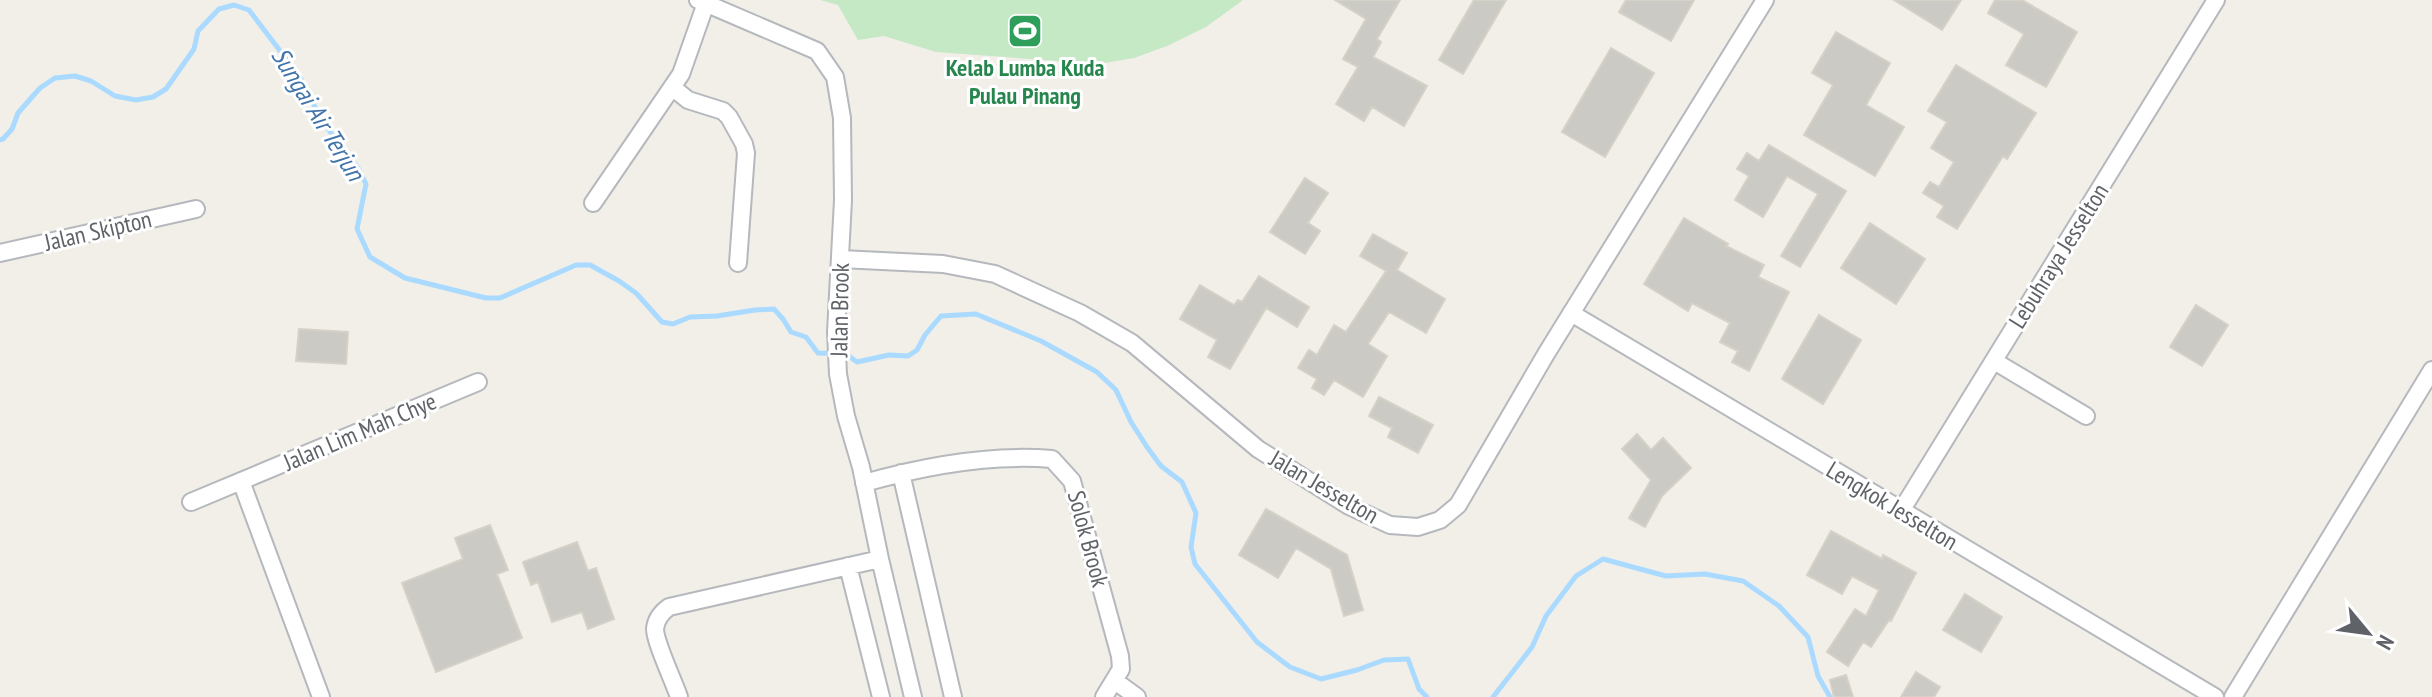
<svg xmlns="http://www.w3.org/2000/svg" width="2432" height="697" font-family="'PT Sans Narrow',sans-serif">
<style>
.green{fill:#c5e8c5}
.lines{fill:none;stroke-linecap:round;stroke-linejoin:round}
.stream{stroke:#aadaff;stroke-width:5}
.building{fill:#cccac5;stroke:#d6d1c6;stroke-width:2}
.minor-casing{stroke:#b5b8bc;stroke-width:20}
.minor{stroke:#fff;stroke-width:16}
.labels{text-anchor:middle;stroke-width:6;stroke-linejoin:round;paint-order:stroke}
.leisure-label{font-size:24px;font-weight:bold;fill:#27864d;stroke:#fff}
.street-label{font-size:24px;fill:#5f6368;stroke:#fff}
.water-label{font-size:26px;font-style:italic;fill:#4174aa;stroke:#fff}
</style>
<rect width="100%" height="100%" fill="#f1efe8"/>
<!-- green -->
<path class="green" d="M820,0h423l-37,27 -39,19 -33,12 -36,6 -162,-12 -52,-16 -26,4 -20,-35z"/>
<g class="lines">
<!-- stream -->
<path class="stream" d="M0,140l3,-1 9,-10 6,-16 22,-25 15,-10 20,-2 16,5 24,15 21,4 17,-3 13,-8 28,-40 4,-18 21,-22 15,-4 15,5 51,67 22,44 36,47 8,16 -9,45 13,28 35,21 81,20h14l76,-33h14l29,16 17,12 26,29 11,2 17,-7 27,-1 38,-6 19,-1 9,10 8,13 15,5 12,16 28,1 11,8 32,-7 19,1 9,-6 8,-15 16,-19 35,-2 65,27 56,31 19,18 15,32 16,25 14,19 21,16 14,31 -5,34 4,17 62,78 33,25 31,12 36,-9 27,-10 24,-1 11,30 8,8
M1493,697l39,-50 14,-31 30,-40 27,-17 63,17 39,-2 38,7 36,25 29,31 10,39 12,21"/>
</g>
<!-- building -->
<path class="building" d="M1335,0h65l-23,39 4,3 -8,15 54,29 -23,40 -32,-19 -8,14 -28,-17 22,-37 -15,-8 23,-40z
M1474,0h32l-43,74 -24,-14z
M1626,0h68l-23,41 -52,-29z
M1894,0h67l-19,30z
M1995,0h27l55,32 -31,55 -40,-22 18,-31 -36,-21z
M1836,32l54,31 -24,42 38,22 -29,49 -71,-41 29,-50 -21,-12z
M1611,48l43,25 -49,84 -43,-25z
M1956,65l80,48 -29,46 -4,-3 -46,73 -20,-12 7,-11 -21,-13 7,-11 9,5 15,-25 -23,-14 16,-26 -19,-11z
M1769,145l77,46 -46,76 -19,-11 37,-62 -31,-18 -24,41 -28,-17 14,-24 -12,-7 10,-16 12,8z
M1305,178l23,15 -20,30 12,8 -15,23 -35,-22z
M1684,218l44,26 -2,2 38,19 -6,12 31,15 -40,79 -17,-9 6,-11 -18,-9 10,-19 -38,-20 -4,8 -44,-27z
M1870,223l55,36 -29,45 -55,-36z
M1373,234l34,19 -10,17 48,29 -19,34 -37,-21 -21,32 19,12 -24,41 -29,-17 -10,15 -12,-7 5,-9 -19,-11 11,-18 8,5 17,-30 12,7 40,-61 -26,-15z
M1259,276l50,31 -12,20 -31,-19 -36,61 -22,-12 9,-17 -37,-21 20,-34 34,20 4,-5 4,2z
M2196,305l32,20 -26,41 -32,-19z
M1819,315l42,25 -38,64 -41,-25z
M299,329l49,3 -2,32 -50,-3z
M1379,397l54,28 -15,28 -30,-16 4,-9 -23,-12z
M1637,434l14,16 12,-12 28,30 -29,28 -17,31 -16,-9 22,-38 -29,-31z
M1266,509l81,46 16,55 -19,6 -13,-47 -35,-21 -18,30 -39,-23z
M490,525l18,45 -11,4 25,64 -86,34 -34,-89 61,-24 -8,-21z
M1831,531l51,28 1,-4 33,18 -25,48 -2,-1 -18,27 -8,-5 -15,24 -21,-14 28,-43 11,7 13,-26 -27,-14 -10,18 -35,-19z
M577,542l11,29 8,-3 18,51 -26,10 -6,-17 -30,10 -14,-40 -7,3 -8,-23z
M1965,594l37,23 -21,35 -38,-22z
M1916,672l24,15 -6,10h-33z
M1846,675l7,22h-19l-4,-17z"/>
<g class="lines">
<!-- minor casing -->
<g class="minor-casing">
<path id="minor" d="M698,0l119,51 18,26 7,41 1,82 -7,132 2,42 8,42 15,51 19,92 33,138
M672,87l16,13 35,11 6,6 15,27 2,9 -8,110
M593,203l88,-129 25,-71
M0,253l196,-44
M841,259l102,5 52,10 85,39 52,30 126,106 91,57 41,19 28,2 22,-7 18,-15 88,-151 219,-354
M1571,313l644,384
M1994,361l92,55
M901,473l52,224
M241,481l80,216
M864,483c60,-17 126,-29 188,-24l20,22 48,175 1,13 -17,28
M191,502l287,-120
M1901,511l315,-511
M848,566l33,131
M1115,681l22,16
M679,697c-5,-15 -24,-55 -24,-68 1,-10 7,-17 14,-22l211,-48
M2233,697l199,-327"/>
</g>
<!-- minor -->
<use href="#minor" class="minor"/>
</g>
<!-- icons -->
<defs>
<g id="stadium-square" transform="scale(1.8)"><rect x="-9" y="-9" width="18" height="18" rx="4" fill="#2e9e5b" stroke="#fff"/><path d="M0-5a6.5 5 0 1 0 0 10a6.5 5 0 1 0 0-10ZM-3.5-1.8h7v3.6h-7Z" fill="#fff"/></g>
</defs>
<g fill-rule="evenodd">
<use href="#stadium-square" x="1025" y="31"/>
</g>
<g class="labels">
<!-- leisure labels -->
<g class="leisure-label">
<text x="1025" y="76">Kelab Lumba Kuda<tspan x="1025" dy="28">Pulau Pinang</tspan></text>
</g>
<!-- street labels -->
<g class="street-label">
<text transform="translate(98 231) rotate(-13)" y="8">Jalan Skipton</text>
<text transform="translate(2059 256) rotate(-58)" y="8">Lebuhraya Jesselton</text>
<text transform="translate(840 310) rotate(-89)" y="8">Jalan Brook</text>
<text transform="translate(360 432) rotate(-23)" y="8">Jalan Lim Mah Chye</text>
<text transform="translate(1324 487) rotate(30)" y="8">Jalan Jesselton</text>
<text transform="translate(1892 506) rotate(31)" y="8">Lengkok Jesselton</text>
<text transform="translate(1088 539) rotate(75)" y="8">Solok Brook</text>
</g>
<!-- water labels -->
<g class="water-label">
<text transform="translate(318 114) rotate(58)" y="9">Sungai Air Terjun</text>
</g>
</g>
<!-- north arrow -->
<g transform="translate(2368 633) rotate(119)" stroke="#ffffff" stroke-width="6" paint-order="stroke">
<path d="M0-6L14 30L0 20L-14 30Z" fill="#5f6368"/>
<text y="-12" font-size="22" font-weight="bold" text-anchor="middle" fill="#5f6368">N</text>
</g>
</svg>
